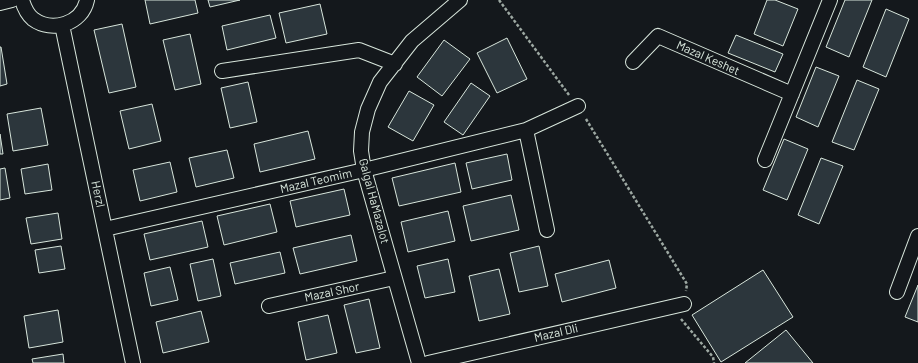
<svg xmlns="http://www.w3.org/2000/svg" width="918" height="363" font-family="Barlow,sans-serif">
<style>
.building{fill:#2c363c;stroke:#d8e6dc}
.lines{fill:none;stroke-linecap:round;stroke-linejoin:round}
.street-casing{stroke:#d8e6dc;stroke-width:16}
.path{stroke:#9da8a2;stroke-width:2.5;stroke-dasharray:3 2;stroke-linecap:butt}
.street{stroke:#14181c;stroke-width:14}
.labels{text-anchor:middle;stroke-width:3;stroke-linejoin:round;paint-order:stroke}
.street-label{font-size:12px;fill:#d8e6dc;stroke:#14181c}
</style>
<rect width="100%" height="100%" fill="#14181c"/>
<!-- building -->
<path class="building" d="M145,0h50l3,13 -48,11z
M208,0h32l-30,7z
M767,0h8l23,9 -15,37 -29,-12z
M845,0h27l-23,57 -23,-10z
M320,4l7,30 -41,9 -7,-30z
M886,9l23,10 -23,58 -23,-10z
M270,15l6,23 -49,12 -5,-24z
M122,24l14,63 -27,6 -15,-63z
M190,34l11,50 -26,6 -12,-50z
M736,35l47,19 -8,18 -47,-19z
M507,38l20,41 -30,14 -20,-40z
M444,40l26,19 -28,37 -25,-19z
M0,47h1l6,37 -7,2z
M816,67l23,9 -21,51 -22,-10z
M857,80l22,9 -25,61 -22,-8z
M248,82l9,40 -27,6 -9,-40z
M471,83l19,13 -27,39 -19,-13z
M409,91l25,14 -21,36 -25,-14z
M152,104l9,37 -32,8 -9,-38z
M41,108l7,37 -35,6 -6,-37z
M308,131l7,28 -55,13 -6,-28z
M0,134l3,20h-3z
M784,139l24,10 -21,51 -24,-10z
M227,150l7,28 -38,9 -7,-29z
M507,154l5,26 -40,9 -6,-26z
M821,158l22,8 -24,58 -21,-9z
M170,162l7,30 -37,9 -7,-31z
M455,163l6,29 -62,14 -7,-28z
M48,164l4,26 -27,4 -4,-25z
M5,168l5,30 -10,2v-31z
M344,189l6,26 -54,12 -6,-26z
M511,195l8,35 -48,11 -8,-35z
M270,204l7,28 -53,13 -7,-29z
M448,211l7,30 -47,11 -7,-30z
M58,213l4,26 -31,5 -5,-26z
M202,221l6,26 -58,13 -6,-26z
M351,235l6,26 -57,13 -7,-26z
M61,246l4,23 -26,4 -4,-23z
M539,246l9,40 -29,6 -9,-39z
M280,252l5,21 -50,11 -5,-21z
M213,259l8,37 -23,5 -8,-37z
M448,259l7,33 -30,6 -8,-32z
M609,260l7,28 -54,14 -7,-28z
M170,267l8,33 -27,6 -7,-33z
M499,269l11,45 -31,7 -10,-45z
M763,270l30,47 -72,45 -29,-47z
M918,285v37l-13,-5z
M369,299l11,49 -24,5 -12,-48z
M58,310l5,32 -34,6 -5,-32z
M201,311l8,31 -46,11 -7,-31z
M328,315l9,38 -31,7 -8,-38z
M786,330l27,33h-68z
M63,354l1,9h-31l-1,-4z"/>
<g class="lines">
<!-- street casing -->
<g class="street-casing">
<path id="street" d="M22,0c2,7 5,14 11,19 19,14 49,5 54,-19
M0,3l12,-3
M62,25l71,338
M633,62l25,-26 134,58
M222,71l137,-21 36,14
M526,130l21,100
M765,160l65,-160
M105,229l259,-59 162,-40 52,-24
M897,292l21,-56
M269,306l125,-28
M419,363l-55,-193 -3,-19 1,-19 6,-23 12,-27 32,-41 48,-41
M428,363l256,-59"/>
</g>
<!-- path -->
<path class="path" d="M499,0l70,95
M586,119l101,165 -1,7
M681,319l32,38 1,6"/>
<!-- street -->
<use href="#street" class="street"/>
</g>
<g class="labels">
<!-- street labels -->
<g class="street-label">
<text transform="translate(708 58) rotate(24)" y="4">Mazal Keshet</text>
<text transform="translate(316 181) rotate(-13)" y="4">Mazal Teomim</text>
<text transform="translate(98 194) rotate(78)" y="4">Herzl</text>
<text transform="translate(374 201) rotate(75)" y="4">Galgal HaMazalot</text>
<text transform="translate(332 292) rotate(-12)" y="4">Mazal Shor</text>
<text transform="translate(556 333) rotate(-13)" y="4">Mazal Dli</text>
</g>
</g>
</svg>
